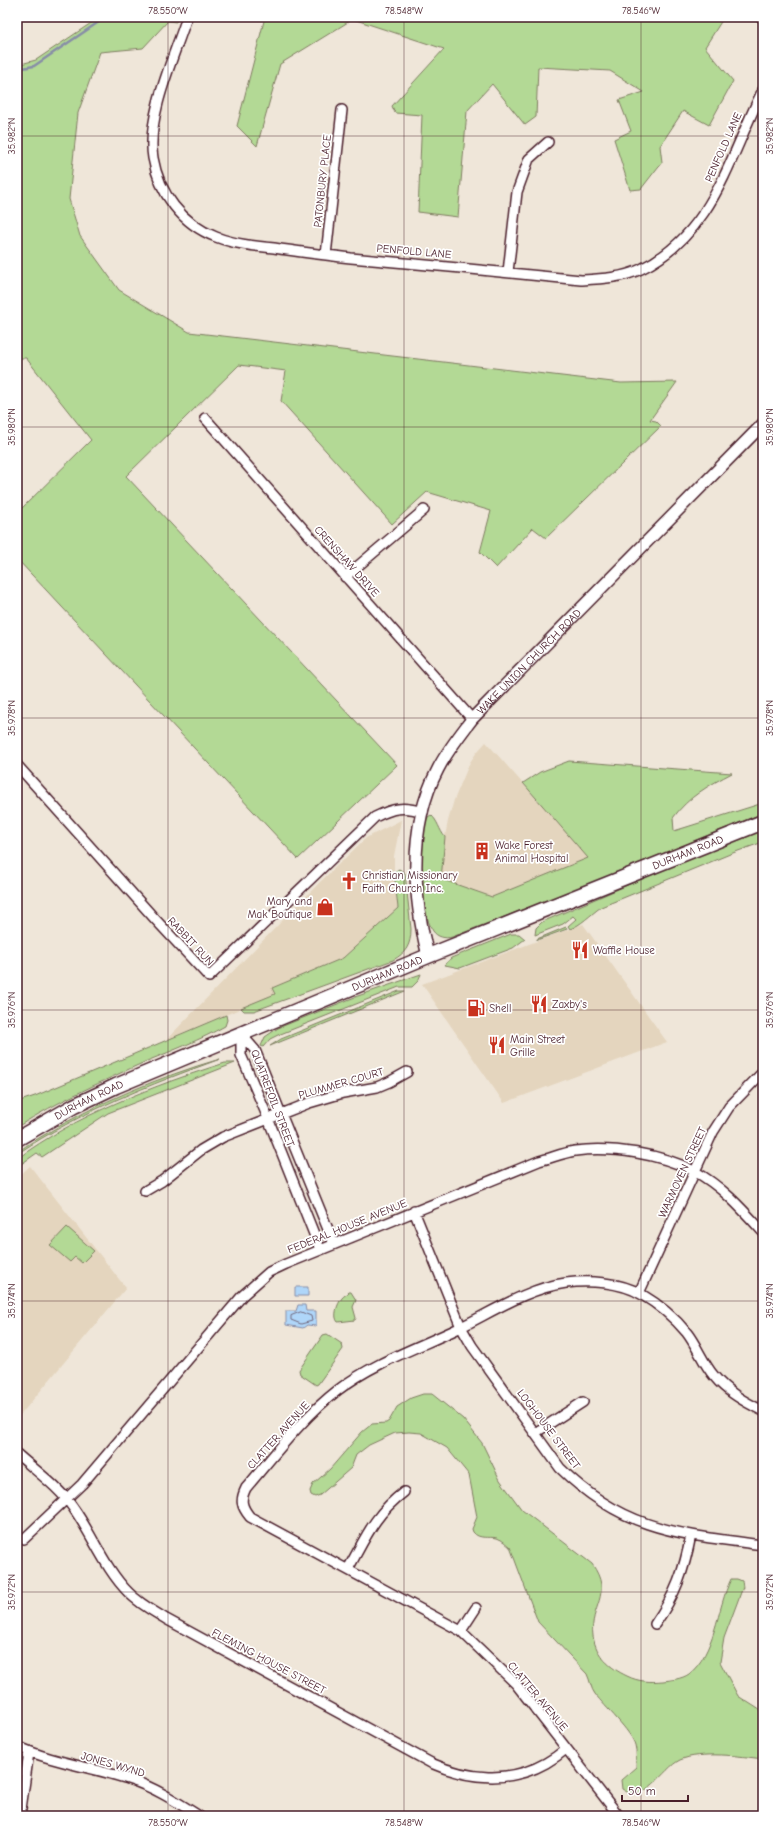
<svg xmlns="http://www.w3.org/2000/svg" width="780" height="1833" font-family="'Comic Neue',sans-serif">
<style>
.built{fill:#e4d5be}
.green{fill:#b3d995;stroke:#7e7c60}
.water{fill:#afd6f9;stroke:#878da7}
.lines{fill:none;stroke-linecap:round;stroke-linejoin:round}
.shore{stroke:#72687d;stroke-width:1}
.stream{stroke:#878da7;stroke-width:2.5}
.minor-casing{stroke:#4a1f2b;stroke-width:12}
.tertiary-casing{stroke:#4a1f2b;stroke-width:14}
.primary-casing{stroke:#4a1f2b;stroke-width:17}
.minor{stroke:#fff;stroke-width:9}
.tertiary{stroke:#fff;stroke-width:11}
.primary{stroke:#fff;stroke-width:14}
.ticks{fill:none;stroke:#4a1f2b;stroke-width:1;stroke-opacity:0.45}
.labels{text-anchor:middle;stroke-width:3.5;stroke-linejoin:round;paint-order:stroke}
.street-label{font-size:11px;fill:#4a1f2b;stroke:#fff}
.poi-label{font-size:11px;fill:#4a1f2b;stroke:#fff;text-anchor:start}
.neatline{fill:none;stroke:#4a1f2b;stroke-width:1.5}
.ticks-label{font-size:10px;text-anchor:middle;fill:#4a1f2b}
</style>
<rect width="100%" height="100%" fill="#efe6d9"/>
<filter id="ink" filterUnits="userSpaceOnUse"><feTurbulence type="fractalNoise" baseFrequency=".025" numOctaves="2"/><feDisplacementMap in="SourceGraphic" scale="8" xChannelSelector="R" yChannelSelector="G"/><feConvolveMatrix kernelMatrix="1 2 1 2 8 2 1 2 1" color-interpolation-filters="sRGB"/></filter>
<g filter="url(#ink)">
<!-- built -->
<path class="built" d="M486,742l103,116 -97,39 -51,-18 2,-32 5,-26 6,-21 16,-38 7,-10z
M401,820l-7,36v28l4,24 -55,50 -71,30 3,6 -109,46 154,-158 46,-44z
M583,924l84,118 -163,61 -82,-119z
M30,1166l96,122 -109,131v-241z"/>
<!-- green -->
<path class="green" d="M100,17h78l-2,5 -8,-1 -25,27 -43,4 -22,61 -9,86 11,37 39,54 70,42 432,51 56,-1 -27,38 6,1 5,5 -115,112 -13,-10 -37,40 -16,-16 11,-41 -64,-19 -35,32 -111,-123 5,-30 -47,-6 -113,111 271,289 -99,94 -281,-300v-46l74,-73 -65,-82h-9v-293l19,-5z
M265,17h459l-19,30 28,34 -24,44 -26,-14 -23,35 2,16 -21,27 -11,1 -16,-51 17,-8 -12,-31 25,-8 -34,-21 -72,-4 -2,50 -11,8 -33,-41 -25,27 -9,106 -40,-5 4,-97 -27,-2 -3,-7 52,-57 -91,-30 -73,45 -23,82 -20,-20z
M569,761l163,12c-23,12 -44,24 -59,45l1,13 89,-28v10l-181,74 -130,50c-7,2 -15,0 -19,-6 -13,-18 -16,-94 -5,-114l3,-2c7,6 8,15 14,22l-4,42 51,18 96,-39 -65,-75 17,-11z
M763,830v12l-33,12 -129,53c-11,8 -20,18 -31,22l-2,-3 8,-7 -3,-3 -10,8 -28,11 1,-7 6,-6 141,-61z
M399,869l6,4 6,56c0,16 -5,24 -18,31l-139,51h-10l-3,-3 34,-14 -3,-6 71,-30 55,-50 -4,-36z
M566,927l1,2 -30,11v-1z
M511,934h8l6,5 -12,9 -53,20 -15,-3 6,-7z
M421,974l-3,7 -6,6h-13l-121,48 -8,4 -7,8 -2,-1 4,-9 13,-9 77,-31z
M399,991h6l-135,55 11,-7z
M226,1015l1,5 -2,6c-25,14 -51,24 -78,35 -44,20 -89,40 -130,66v-25l18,-6z
M220,1059c-71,26 -139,52 -203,95 5,-7 19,-14 27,-19 55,-33 115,-58 176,-76z
M225,1063h10l-127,50 -66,44 -5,-4 -20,14v-8c57,-43 140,-75 208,-96z
M67,1227l27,24 -12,12 -7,-6 -5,5 -20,-17z
M349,1292h2l5,8 -3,7 3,11 -1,2 -17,2c-5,-5 -1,-18 4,-24 2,-3 5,-3 7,-6z
M327,1334l15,10 1,5 -25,35 -2,1 -16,-11 -1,-4 24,-35z
M423,1394h9l31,25 19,24 18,37 22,30 70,54c22,31 -3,42 1,72 3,20 17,32 34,40 12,6 23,6 36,5 8,-1 19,-2 26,-7 26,-20 28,-66 42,-95h6l5,2 1,6 -19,51 -4,24 18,34 25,16v47c-22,-3 -63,-8 -83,1 -17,8 -35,46 -58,29l-1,-9 15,-13c0,-8 1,-15 -1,-22 -4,-14 -30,-38 -40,-51 -4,-5 -5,-14 -8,-20l-49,-52 -28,-75c-4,-3 -7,-7 -13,-9 -8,-2 -18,2 -24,-6l-1,-3 5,-12 -8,-42 -22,-27 -26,-15 -12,-1 -14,1 -26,12 -13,10 -5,13 -31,27 -5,2 -4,-2 -1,-4 3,-7 17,-15 32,-37 10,-8 14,-1 3,-2 8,-14 14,-9z"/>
<!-- water -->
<path class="water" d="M295,1287h13v9h-13z
M298,1305h7l1,6h10v15l-9,-1 -4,3 -17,-3v-14h10z"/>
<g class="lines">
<!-- shore -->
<path class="shore" d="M301,1312l10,4 1,5 -11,3 -10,-4v-4z"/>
<!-- stream -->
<path class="stream" d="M17,69l17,-3 72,-49"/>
<!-- minor casing -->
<g class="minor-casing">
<path id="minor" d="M187,17c-13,40 -41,100 -34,141 6,35 29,66 63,79 18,7 38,9 58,11 26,4 51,7 77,10 77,7 153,14 230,22 19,-1 42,-2 60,-11 73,-36 88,-112 122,-179
M761,17l2,1
M326,255l16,-145
M508,272l9,-80 12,-33 19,-17
M205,418l267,301
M345,577l79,-67
M17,765l138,154 54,58 166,-160c18,-9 28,-11 48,-5
M241,1034v21l24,56 55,138
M241,1034l14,16 79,194
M145,1191l17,-10 39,-31 22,-13 86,-34 34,-10 34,-6 12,-5 18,-10
M414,1211l47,116 11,19 88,122c64,63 119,66 203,77
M639,1293l74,-161 16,-25 34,-35
M535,1433l48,-31
M17,1454c19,17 43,34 57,55 19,27 31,60 55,84 11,11 24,18 37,26l265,144c36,16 78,21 115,0 7,-4 14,-9 20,-14
M24,1539l58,-55 160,-188 27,-24 17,-8 253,-103c12,-3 24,-8 36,-10 37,-5 86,3 119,20 28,15 49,39 69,61
M348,1569c18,-32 26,-54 56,-77
M655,1624c21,-30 29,-53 36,-89
M461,1631l15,-23
M17,1746c36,17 76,21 114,34 25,8 46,22 68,36
M20,1816l9,-64
M619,1816l-103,-132 -55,-53 -211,-114c-9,-11 -10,-17 -4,-29 29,-34 57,-71 92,-98 35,-27 79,-42 119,-61 35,-17 71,-41 109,-46 23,-3 54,-1 75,11 17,10 33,23 46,39 10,13 16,30 27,43 13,16 31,26 49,35"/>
</g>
<!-- tertiary casing -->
<g class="tertiary-casing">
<g id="tertiary">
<path id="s1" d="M428,956c-15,-60 -20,-130 10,-187 9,-18 22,-34 34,-50l291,-295"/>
</g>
</g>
<!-- primary casing -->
<g class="primary-casing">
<g id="primary">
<path id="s2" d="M17,1139l57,-33 42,-20 312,-130 335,-134"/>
</g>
</g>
<!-- minor -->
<use href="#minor" class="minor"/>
<!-- tertiary -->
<use href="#tertiary" class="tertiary"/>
<!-- primary -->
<use href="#primary" class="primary"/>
</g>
</g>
<!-- ticks -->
<path class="ticks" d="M168,17v1799M404,17v1799M641,17v1799M17,136h746M17,427h746M17,718h746M17,1010h746M17,1301h746M17,1592h746"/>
<!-- icons -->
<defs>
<g id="building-bare" transform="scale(1.38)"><path d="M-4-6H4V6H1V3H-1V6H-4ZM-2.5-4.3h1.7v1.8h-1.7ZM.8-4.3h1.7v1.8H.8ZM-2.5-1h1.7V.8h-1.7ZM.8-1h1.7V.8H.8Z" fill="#c8321e" stroke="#fff" stroke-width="2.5" paint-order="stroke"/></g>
<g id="church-bare" transform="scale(1.38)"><path d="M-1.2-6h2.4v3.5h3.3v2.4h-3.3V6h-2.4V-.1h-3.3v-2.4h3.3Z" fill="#c8321e" stroke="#fff" stroke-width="2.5" paint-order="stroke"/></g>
<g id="shop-bare" transform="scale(1.38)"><path d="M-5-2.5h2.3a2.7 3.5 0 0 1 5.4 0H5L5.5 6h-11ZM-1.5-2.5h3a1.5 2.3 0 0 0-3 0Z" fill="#c8321e" stroke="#fff" stroke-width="2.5" paint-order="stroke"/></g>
<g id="restaurant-bare" transform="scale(1.38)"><path d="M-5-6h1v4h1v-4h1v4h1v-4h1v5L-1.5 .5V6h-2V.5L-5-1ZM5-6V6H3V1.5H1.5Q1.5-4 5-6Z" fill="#c8321e" stroke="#fff" stroke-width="2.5" paint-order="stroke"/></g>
<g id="fuel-bare" transform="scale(1.38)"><path d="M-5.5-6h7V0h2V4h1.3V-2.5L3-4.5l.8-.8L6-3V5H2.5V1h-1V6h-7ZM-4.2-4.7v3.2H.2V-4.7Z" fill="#c8321e" stroke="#fff" stroke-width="2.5" paint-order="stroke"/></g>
</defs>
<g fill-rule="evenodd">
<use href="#building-bare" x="482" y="851"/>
<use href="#church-bare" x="349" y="881"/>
<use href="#shop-bare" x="325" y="907"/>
<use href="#restaurant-bare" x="580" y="950"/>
<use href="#restaurant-bare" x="539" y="1004"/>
<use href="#fuel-bare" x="476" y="1008"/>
<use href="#restaurant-bare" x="497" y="1045"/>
</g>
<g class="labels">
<!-- street labels -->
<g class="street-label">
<text transform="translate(723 147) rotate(-66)" y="4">PENFOLD LANE</text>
<text transform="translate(322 181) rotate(-84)" y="4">PATONBURY PLACE</text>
<text transform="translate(414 251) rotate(5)" y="4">PENFOLD LANE</text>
<text transform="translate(347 561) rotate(48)" y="4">CRENSHAW DRIVE</text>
<text dy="4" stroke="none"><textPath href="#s1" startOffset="333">WAKE UNION CHURCH ROAD</textPath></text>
<text dy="4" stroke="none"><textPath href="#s2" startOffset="730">DURHAM ROAD</textPath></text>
<text transform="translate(191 941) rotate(47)" y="4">RABBIT RUN</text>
<text dy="4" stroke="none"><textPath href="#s2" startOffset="406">DURHAM ROAD</textPath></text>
<text transform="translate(341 1083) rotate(-16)" y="4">PLUMMER COURT</text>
<text transform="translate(273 1098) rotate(69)" y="4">QUATREFOIL STREET</text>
<text dy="4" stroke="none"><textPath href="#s2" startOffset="82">DURHAM ROAD</textPath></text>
<text transform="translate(682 1172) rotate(-65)" y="4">WARMOVEN STREET</text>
<text transform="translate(347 1226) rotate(-22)" y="4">FEDERAL HOUSE AVENUE</text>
<text transform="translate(549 1429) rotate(53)" y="4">LOGHOUSE STREET</text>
<text transform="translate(278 1435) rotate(-48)" y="4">CLATTER AVENUE</text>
<text transform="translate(269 1661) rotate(28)" y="4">FLEMING HOUSE STREET</text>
<text transform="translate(538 1696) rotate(50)" y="4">CLATTER AVENUE</text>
<text transform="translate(113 1764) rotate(16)" y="4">JONES WYND</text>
</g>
<!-- poi labels -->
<g class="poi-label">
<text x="495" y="849">Wake Forest<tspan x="495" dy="13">Animal Hospital</tspan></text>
<text x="362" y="879">Christian Missionary<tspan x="362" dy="13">Faith Church Inc.</tspan></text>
<text x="312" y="905" text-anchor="end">Mary and<tspan x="312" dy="13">Mak Boutique</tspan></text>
<text x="593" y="954">Waffle House</text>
<text x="552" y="1008">Zaxby's</text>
<text x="489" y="1012">Shell</text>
<text x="510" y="1043">Main Street<tspan x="510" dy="13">Grille</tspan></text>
</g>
</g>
<!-- margin -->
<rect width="780" height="1833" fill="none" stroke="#fff" stroke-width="44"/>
<!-- scale -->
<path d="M622 1795v6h66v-6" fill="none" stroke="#4a1f2b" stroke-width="2"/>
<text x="628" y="1795" font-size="12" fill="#4a1f2b" stroke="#ffffff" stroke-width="3" paint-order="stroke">50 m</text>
<rect x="22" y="22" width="736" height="1789" class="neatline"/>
<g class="ticks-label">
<text x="168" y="14">78.550°W</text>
<text x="404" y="14">78.548°W</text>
<text x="641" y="14">78.546°W</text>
<text transform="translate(11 136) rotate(-90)" y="4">35.982°N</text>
<text transform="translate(769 136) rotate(-90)" y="4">35.982°N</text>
<text transform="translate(11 427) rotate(-90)" y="4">35.980°N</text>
<text transform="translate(769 427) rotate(-90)" y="4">35.980°N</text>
<text transform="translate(11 718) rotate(-90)" y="4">35.978°N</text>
<text transform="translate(769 718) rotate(-90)" y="4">35.978°N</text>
<text transform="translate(11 1010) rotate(-90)" y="4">35.976°N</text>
<text transform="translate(769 1010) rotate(-90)" y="4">35.976°N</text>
<text transform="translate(11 1301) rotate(-90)" y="4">35.974°N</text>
<text transform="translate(769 1301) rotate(-90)" y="4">35.974°N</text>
<text transform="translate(11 1592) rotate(-90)" y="4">35.972°N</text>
<text transform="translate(769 1592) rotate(-90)" y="4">35.972°N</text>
<text x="168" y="1826">78.550°W</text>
<text x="404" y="1826">78.548°W</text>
<text x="641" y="1826">78.546°W</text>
</g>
</svg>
